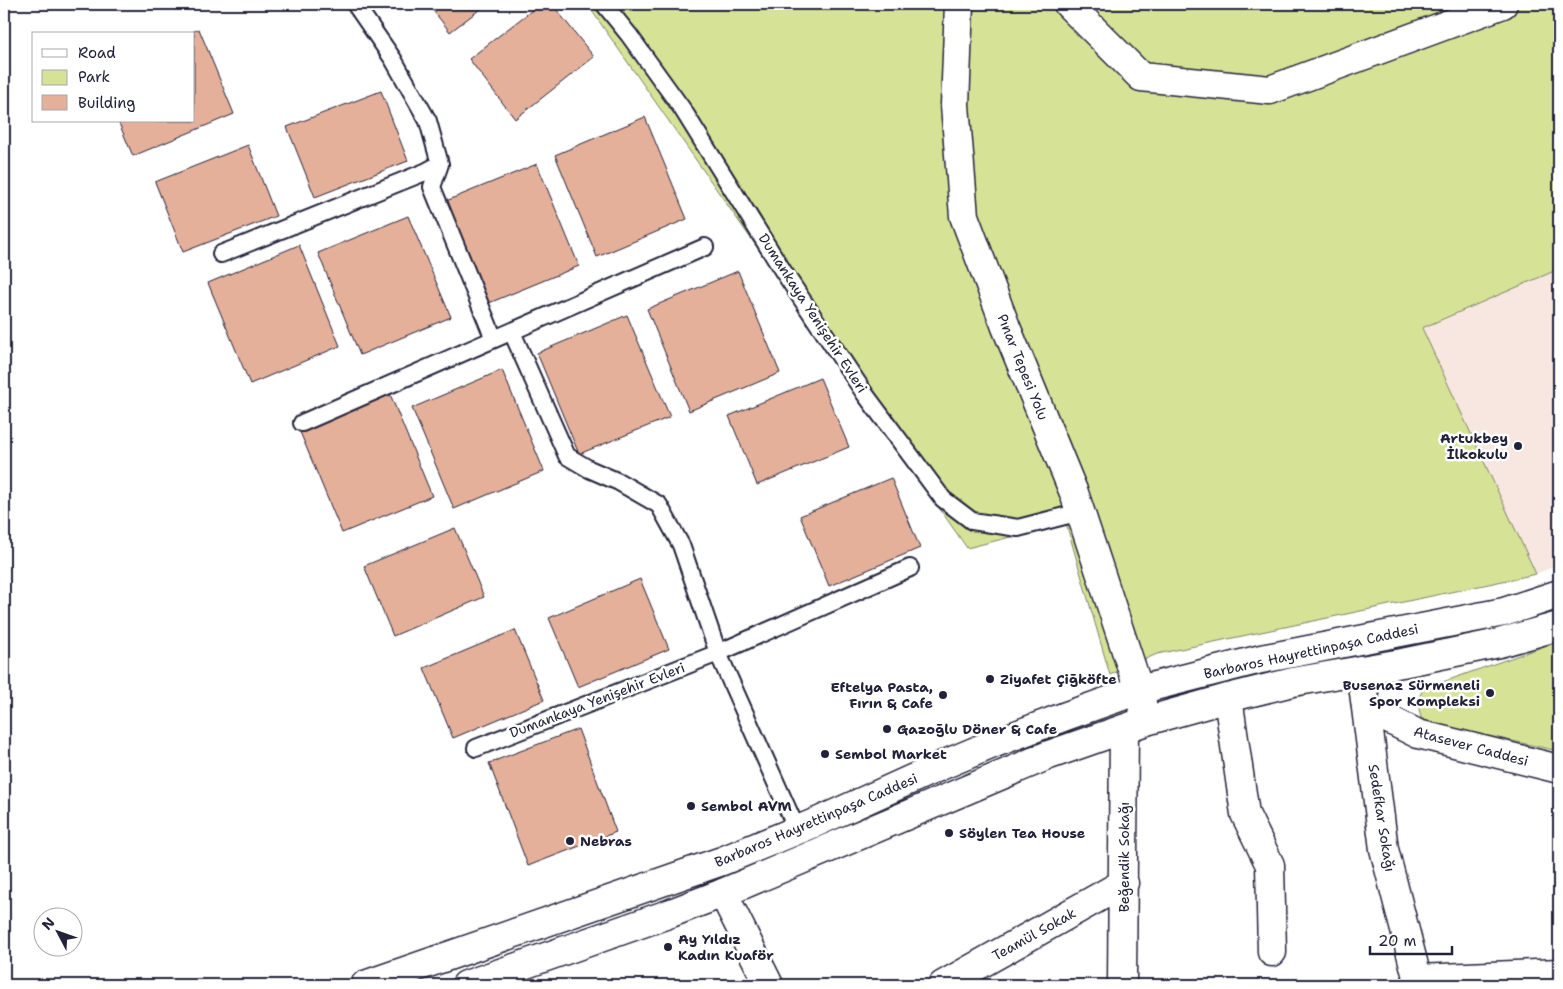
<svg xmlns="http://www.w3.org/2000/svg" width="1563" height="989" font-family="'Shantell Sans',sans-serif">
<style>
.built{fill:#f7e7e0}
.green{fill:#d6e396;stroke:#7c8268}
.building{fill:#e5b099;stroke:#22223b}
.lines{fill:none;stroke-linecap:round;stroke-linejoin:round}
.lane-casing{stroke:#22223b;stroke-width:20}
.street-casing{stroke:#22223b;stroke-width:31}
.secondary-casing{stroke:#22223b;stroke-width:31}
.lane{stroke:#fff;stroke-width:16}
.street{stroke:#fff;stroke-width:28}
.secondary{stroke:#fff;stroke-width:28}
.poi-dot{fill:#22223b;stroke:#fff;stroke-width:2}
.labels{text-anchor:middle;stroke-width:5;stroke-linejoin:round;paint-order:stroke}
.street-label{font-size:14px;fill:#22223b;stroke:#fff}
.poi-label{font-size:14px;font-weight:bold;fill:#22223b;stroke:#fff;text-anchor:start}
</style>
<rect width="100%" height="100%" fill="#fff"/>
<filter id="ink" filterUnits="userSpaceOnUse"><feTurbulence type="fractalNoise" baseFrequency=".02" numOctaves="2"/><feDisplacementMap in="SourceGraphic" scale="10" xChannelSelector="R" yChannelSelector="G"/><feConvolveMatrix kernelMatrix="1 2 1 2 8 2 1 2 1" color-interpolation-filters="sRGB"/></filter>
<g filter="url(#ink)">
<!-- built -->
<path class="built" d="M1559,269v295l-23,10 -114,-246z"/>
<!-- green -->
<path class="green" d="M587,4h972v265l-137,59 114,246 -379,80 -47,21 -44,-152 -99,25z
M1559,641v110l-126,-27 -12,-6c-3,-12 -4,-18 2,-29z"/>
<!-- building -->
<path class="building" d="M159,4h18l-2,5z
M428,4h59l-37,28z
M540,4h12l42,53 -79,62 -46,-60z
M199,29l35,85 -101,42 -15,-35h76v-87h-6z
M381,91l27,70 -93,36 -28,-70z
M645,117l42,102 -90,38 -42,-102z
M248,145l28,71 -93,36 -28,-70z
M537,164l42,102 -90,37 -43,-102z
M408,216l43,101 -91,38 -42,-102z
M299,245l41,101 -90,38 -42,-101z
M738,271l42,102 -91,38 -42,-102z
M627,315l43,102 -91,37 -42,-101z
M502,370l42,101 -90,38 -42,-101z
M820,378l29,69 -92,38 -28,-69z
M390,394l42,102 -90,37 -42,-101z
M891,478l29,70 -91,38 -29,-70z
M455,528l29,69 -91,39 -29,-70z
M640,579l29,70 -91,38 -29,-69z
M515,630l29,70 -91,38 -29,-70z
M578,729l38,103 -88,34 -39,-103z"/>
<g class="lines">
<!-- lane casing -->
<g class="lane-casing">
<path id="lane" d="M355,4l38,55 35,62 12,43 -8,23 62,152
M604,4l25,31 54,75 100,161 82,123 78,105 29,22 46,7 62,-16
M221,254l204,-82 15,-8
M512,332l55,124 22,13 30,13 40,23 22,40 37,108 79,177
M302,423l403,-176
M476,748l242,-95 192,-85"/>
</g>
<!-- street casing -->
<g class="street-casing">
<path id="street" d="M959,4l-4,101 9,111 42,111 68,166 65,197 7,31
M1068,4l73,73 129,13 233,-86
M1361,670l5,38 52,26 141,35
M1228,698l17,116 25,51 2,87
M1366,708l18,141 35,136
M723,893l46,92
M1417,979l142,-6
M943,985l181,-102
M1122,985l2,-256"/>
</g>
<!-- secondary casing -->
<g class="secondary-casing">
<path id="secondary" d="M365,985l357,-124 95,-39 128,-58 50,-21 71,-27 73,-26 122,-31 243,-47 55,-18
M466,985l205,-72 52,-20 326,-138 97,-34 82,-23 65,-16 109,-19 97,-20 60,-17"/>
</g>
<!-- lane -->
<use href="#lane" class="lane"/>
<!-- street -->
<use href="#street" class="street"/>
<!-- secondary -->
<use href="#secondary" class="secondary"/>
</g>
</g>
<!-- markers -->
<g class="poi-dot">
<circle cx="1518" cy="446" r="5"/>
<circle cx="990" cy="679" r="5"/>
<circle cx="1490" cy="693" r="5"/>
<circle cx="943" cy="695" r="5"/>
<circle cx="887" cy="729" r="5"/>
<circle cx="825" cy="754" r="5"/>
<circle cx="691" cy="806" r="5"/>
<circle cx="949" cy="833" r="5"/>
<circle cx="570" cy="841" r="5"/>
<circle cx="668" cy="947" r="5"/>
</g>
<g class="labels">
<!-- street labels -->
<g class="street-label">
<text transform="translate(813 313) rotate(57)" y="5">Dumankaya Yenişehir Evleri</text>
<text transform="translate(1023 367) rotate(68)" y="5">Pınar Tepesi Yolu</text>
<text transform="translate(1311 651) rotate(-12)" y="5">Barbaros Hayrettinpaşa Caddesi</text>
<text transform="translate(597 700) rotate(-21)" y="5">Dumankaya Yenişehir Evleri</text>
<text transform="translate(1471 746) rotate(15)" y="5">Atasever Caddesi</text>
<text transform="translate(1382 818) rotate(81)" y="5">Sedefkar Sokağı</text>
<text transform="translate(816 820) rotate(-23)" y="5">Barbaros Hayrettinpaşa Caddesi</text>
<text transform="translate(1124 857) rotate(-90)" y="5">Beğendik Sokağı</text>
<text transform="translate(1034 934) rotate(-29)" y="5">Teamül Sokak</text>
</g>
<!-- poi labels -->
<g class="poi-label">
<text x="1508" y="443" text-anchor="end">Artukbey<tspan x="1508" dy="16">İlkokulu</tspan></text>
<text x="1000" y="684">Ziyafet Çiğköfte</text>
<text x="1480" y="690" text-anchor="end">Busenaz Sürmeneli<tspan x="1480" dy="16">Spor Kompleksi</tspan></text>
<text x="933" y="692" text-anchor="end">Eftelya Pasta,<tspan x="933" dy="16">Fırın &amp; Cafe</tspan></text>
<text x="897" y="734">Gazoğlu Döner &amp; Cafe</text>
<text x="835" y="759">Sembol Market</text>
<text x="701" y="811">Sembol AVM</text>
<text x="959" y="838">Söylen Tea House</text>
<text x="580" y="846">Nebras</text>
<text x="678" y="944">Ay Yıldız<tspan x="678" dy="16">Kadın Kuaför</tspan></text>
</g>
</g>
<!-- margin -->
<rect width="1563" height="989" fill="none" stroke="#fff" stroke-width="20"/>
<rect x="10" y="10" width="1543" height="969" fill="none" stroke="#22223b" stroke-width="2" filter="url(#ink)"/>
<!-- legend -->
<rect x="32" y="32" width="162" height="90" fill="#ffffff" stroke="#a7a7b1"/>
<rect x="42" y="49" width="25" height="8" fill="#ffffff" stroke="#a7a7b1"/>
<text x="78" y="58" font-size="15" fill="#22223b">Road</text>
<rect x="42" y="70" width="25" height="15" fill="#d6e396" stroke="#a7a7b1"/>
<text x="78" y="82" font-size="15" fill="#22223b">Park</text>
<rect x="42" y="95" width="25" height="15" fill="#e5b099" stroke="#a7a7b1"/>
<text x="78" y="108" font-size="15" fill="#22223b">Building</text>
<!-- north arrow -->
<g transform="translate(58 932) rotate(311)"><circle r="24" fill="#ffffff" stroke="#a7a7b1"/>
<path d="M0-4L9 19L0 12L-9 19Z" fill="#22223b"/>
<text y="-8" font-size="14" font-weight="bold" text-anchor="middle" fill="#22223b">N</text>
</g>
<!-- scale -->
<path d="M1370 946v8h82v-8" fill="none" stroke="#22223b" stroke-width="2.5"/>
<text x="1378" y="946" font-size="15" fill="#22223b" stroke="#ffffff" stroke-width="4" paint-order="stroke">20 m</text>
</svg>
